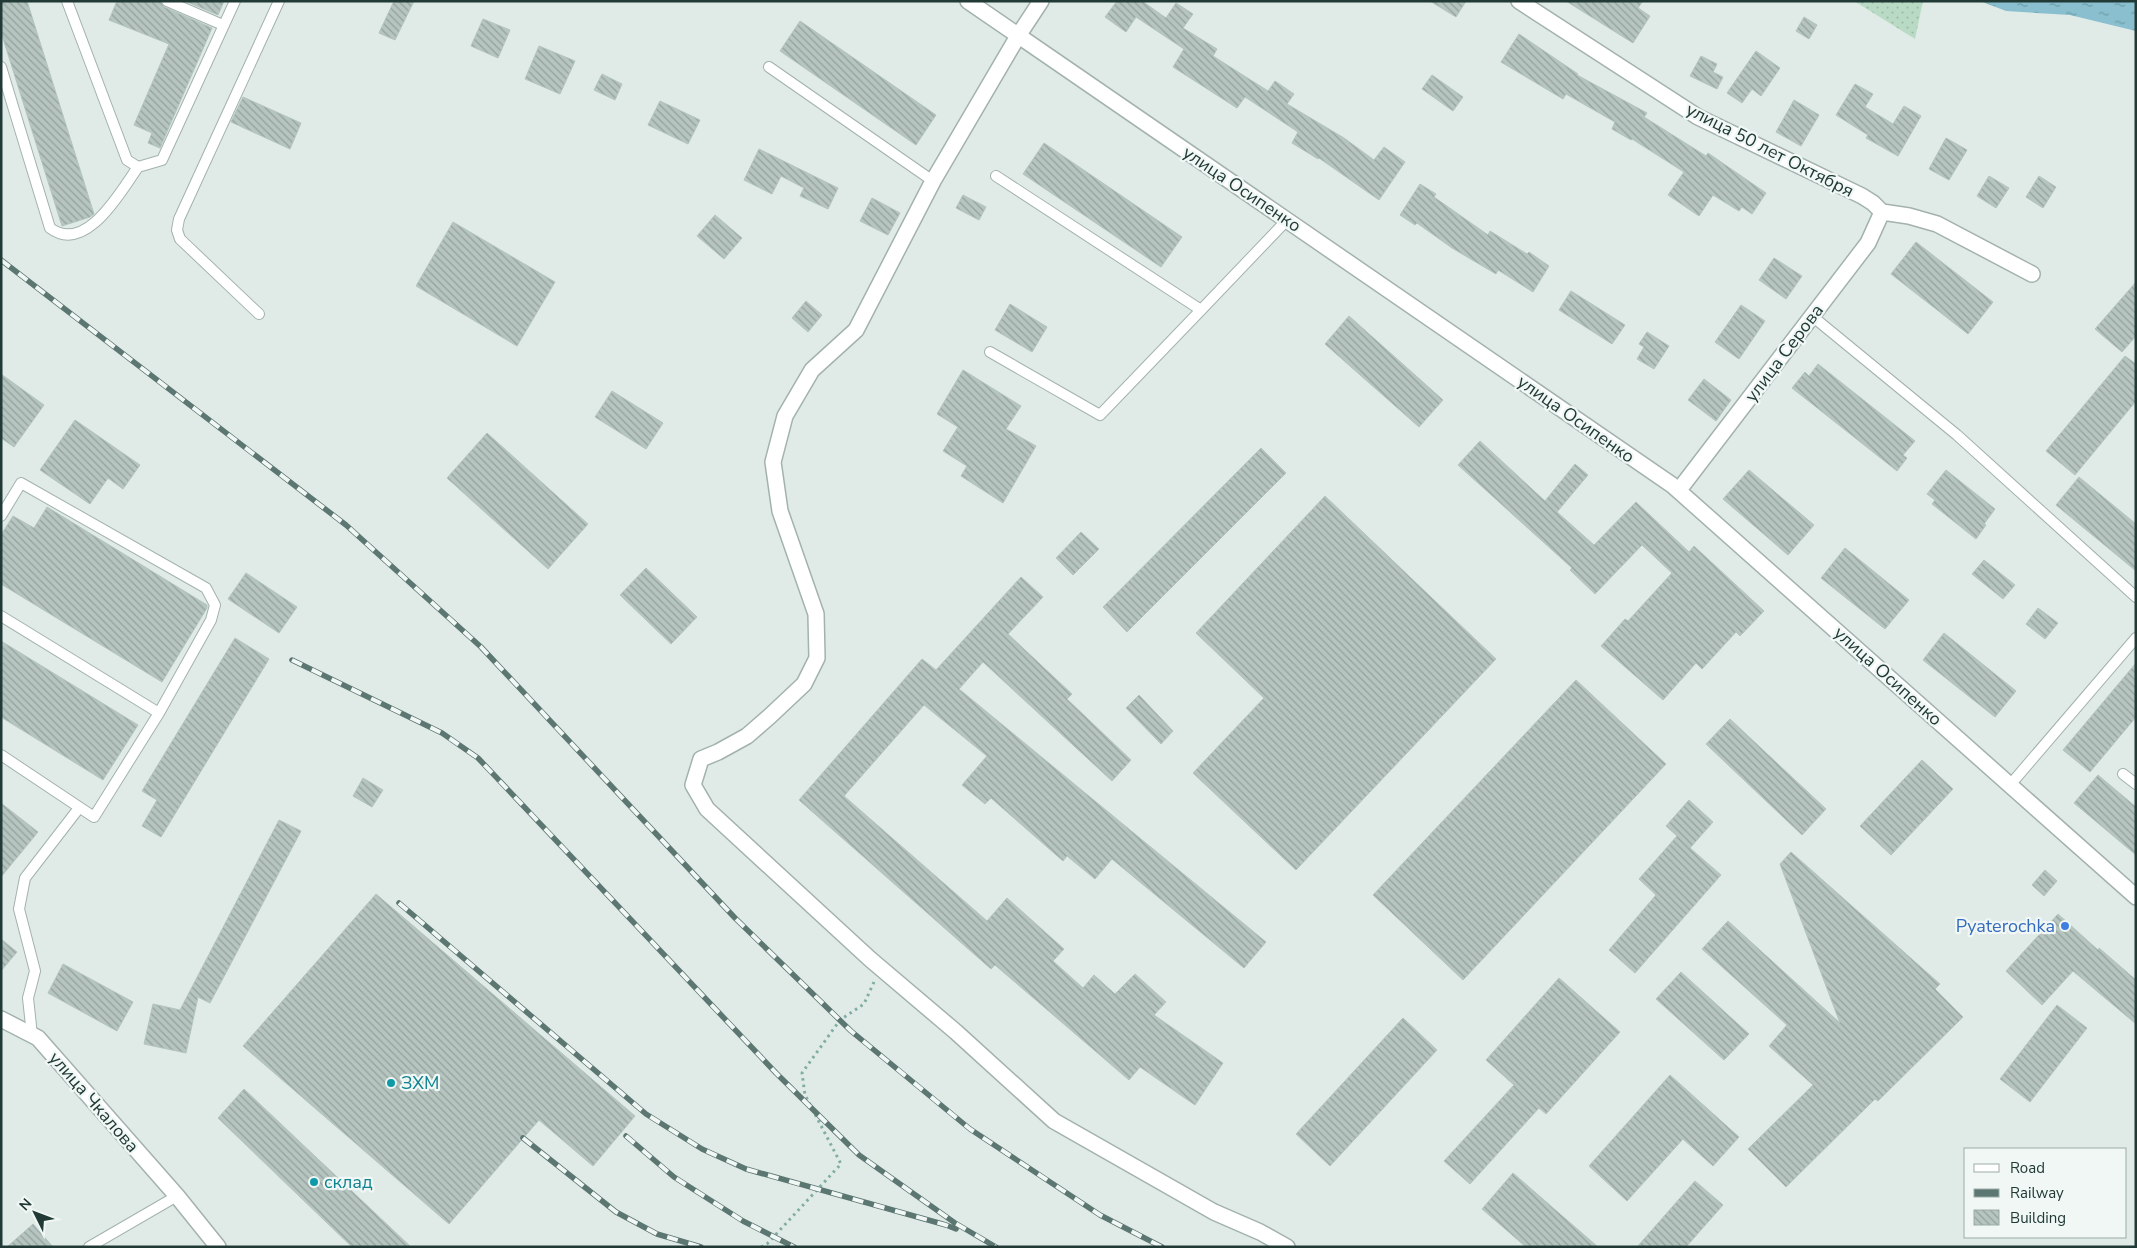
<svg xmlns="http://www.w3.org/2000/svg" width="2137" height="1248" font-family="'Nunito Sans',sans-serif">
<style>
.grass{fill:url(#grass-dots)}
.water{fill:url(#water-ripples)}
.building{fill:url(#building-back-hatch);stroke:#b3c4be}
.lines{fill:none;stroke-linecap:round;stroke-linejoin:round}
.lane-casing{stroke:#a3b2ae;stroke-width:12}
.street-casing{stroke:#a3b2ae;stroke-width:18}
.path{stroke:#81ada3;stroke-width:3;stroke-dasharray:2.5 4;stroke-linecap:butt}
.lane{stroke:#fff;stroke-width:10}
.street{stroke:#fff;stroke-width:15}
.rail-casing{stroke:#5c7671;stroke-width:5.5}
.rail{stroke:#f0f7f4;stroke-width:4;stroke-dasharray:11;stroke-linecap:butt}
.shop-dot{fill:#3f7fe0;stroke:#f0f7f4;stroke-width:2}
.culture-dot{fill:#0f9aa8;stroke:#f0f7f4;stroke-width:2}
.labels{text-anchor:middle;stroke-width:4.5;stroke-linejoin:round;paint-order:stroke}
.street-label{font-size:18px;fill:#213a36;stroke:#f0f7f4}
.shop-label{font-size:18px;fill:#366cbe;stroke:#f0f7f4;text-anchor:end}
.culture-label{font-size:18px;fill:#0d838f;stroke:#f0f7f4;text-anchor:start}
</style>
<defs>
<pattern id="grass-dots" width="8" height="8" patternUnits="userSpaceOnUse" patternTransform="scale(1.25)"><rect width="8" height="8" fill="#b9dbc5"/><path d="M2 2h.1M6 6h.1" fill="none" stroke="#9fbdaa" stroke-width="1.8" stroke-linecap="round"/></pattern>
<pattern id="water-ripples" width="26" height="14" patternUnits="userSpaceOnUse" patternTransform="scale(1.25)"><rect width="26" height="14" fill="#89bfce"/><path d="M2 4q2-2 4 0t4 0M15 11q2-2 4 0t4 0" fill="none" stroke="#709ca8"/></pattern>
<pattern id="building-back-hatch" width="6" height="6" patternUnits="userSpaceOnUse" patternTransform="scale(1.25)"><rect width="6" height="6" fill="#b6c5c0"/><path d="M-1 5l2 2M0 0l6 6M5-1l2 2" fill="none" stroke="#94a19d"/></pattern>
</defs>
<rect width="100%" height="100%" fill="#e0ebe7"/>
<!-- grass -->
<path class="grass" d="M1854,1h69l-8,38z"/>
<!-- water -->
<path class="water" d="M1980,1h156v30l-66,-16 -64,-4z"/>
<!-- building -->
<path class="building" d="M1,1h26l67,213 -4,3 -28,9 -61,-194z
M117,1h43l4,6 48,21 -52,120 -12,-5 4,-10 -18,-8 35,-81 -60,-24z
M185,1h39l-6,14z
M394,1h20l-19,39 -16,-7z
M1117,1h25l24,17 10,-15 17,11 -10,14 34,21 -4,7 55,35 7,-10 19,13 -7,10 57,34 30,22 10,-13 21,15 -26,38 -60,-42 -1,1 -26,-16 6,-11 -53,-35 -8,11 -64,-41 11,-18 -48,-32 -10,15 -21,-15z
M1430,1h36l-10,16z
M1566,1h77l-5,7 12,8 -17,27z
M1804,17l13,8 -8,14 -13,-8z
M483,19l27,11 -12,28 -27,-12z
M800,21l136,94 -20,30 -136,-94z
M1519,34l59,40 -1,1 70,38 -3,4 62,39 2,-3 58,40 -14,21 -10,-7 -3,4 -26,-16 -14,21 -31,-21 16,-23 -52,-33 -1,1 -19,-11 3,-7 -49,-28 -3,5 -62,-37z
M539,46l36,15 -15,33 -35,-15z
M1756,51l24,17 -19,28 -9,-7 -10,14 -15,-10z
M1701,56l16,8 -4,8 10,5 -6,12 -27,-13z
M602,74l20,10 -7,16 -21,-10z
M1432,75l31,22 -10,14 -31,-22z
M1855,84l18,10 -8,13 28,17 11,-18 17,10 -23,40 -32,-18 2,-3 -32,-20z
M243,97l58,26 -11,26 -59,-27z
M1794,100l25,15 -18,31 -25,-14z
M660,101l40,19 -12,24 -40,-19z
M1946,138l21,12 -18,30 -20,-11z
M1044,143l138,94 -21,30 -138,-93z
M759,149l79,39 -10,21 -28,-13 4,-8 -23,-12 -9,18 -28,-14z
M1989,176l20,12 -13,20 -19,-12z
M2039,176l17,11 -13,21 -17,-11z
M1420,184l16,10 -2,3 54,38 2,-4 37,23 2,-2 20,14 -16,26 -35,-22 -2,4 -44,-26 -35,-25 -2,2 -15,-10z
M963,195l23,12 -7,13 -23,-12z
M872,198l28,15 -12,22 -28,-14z
M715,215l27,23 -18,21 -27,-23z
M453,222l102,60 -38,64 -101,-60z
M1916,242l77,60 -25,32 -77,-60z
M1774,258l28,18 -16,23 -27,-19z
M2136,282v54l-14,16 -27,-23z
M1571,291l54,34 -13,19 -53,-34z
M806,301l16,14 -14,17 -16,-14z
M1010,304l37,23 -15,25 -37,-22z
M1741,305l24,16 -26,38 -24,-17z
M1349,316l94,84 -24,27 -94,-83z
M1647,332l22,14 -15,23 -17,-10 7,-12 -5,-3z
M2125,356l11,8v37l-61,74 -29,-24z
M1818,364l97,77 -12,14 4,3 -10,13 -105,-83 13,-16 4,4z
M963,370l58,36 -15,23 30,17 -33,57 -42,-27 6,-10 -24,-15 15,-24 -21,-13z
M1,374l43,31 -30,42 -13,-9z
M1704,379l27,21 -15,21 -28,-21z
M612,391l51,32 -17,26 -51,-32z
M75,420l65,45 -17,24 -15,-11 -18,26 -50,-34z
M487,433l101,91 -40,45 -101,-91z
M1480,441l65,60 30,-37 13,11 -31,37 37,33 42,-43 53,50 5,-6 70,65 -24,25 -4,-4 -34,37 -6,-6 -33,37 -62,-54 24,-27 3,2 44,-48 -30,-28 -47,49 -25,-24 2,-2 -114,-103z
M1261,448l25,25 -159,159 -24,-25z
M1749,470l65,55 -26,30 -65,-56z
M1946,470l49,39 -11,15 2,1 -10,14 -44,-35 3,-4 -8,-6z
M2079,477l57,47v47l-80,-66z
M1325,496l171,163 -200,211 -103,-97 71,-75 -68,-65z
M47,507l160,98v3l-45,74 -161,-98v-49l12,-19 21,12z
M1081,532l18,17 -26,26 -17,-17z
M1845,548l64,52 -24,29 -64,-51z
M1984,560l31,25 -12,14 -31,-25z
M646,568l51,49 -26,27 -51,-49z
M246,573l51,34 -18,26 -51,-34z
M1021,577l22,20 -35,37 64,60 -5,5 64,61 -19,21 -129,-119 -24,27 307,253 -22,26 -132,-109 -17,20 -28,-23 -4,5 -72,-63 -6,6 -23,-19 25,-29 -63,-51 -80,91 143,125 20,-23 57,51 -11,12 30,27 11,-13 21,19 20,-20 31,28 -12,13 69,48 -28,42 -55,-38 -11,13 -134,-115 -4,4 -192,-169 123,-141 14,11z
M2038,608l20,15 -13,16 -19,-15z
M1944,633l72,58 -21,26 -72,-57z
M235,638l34,21 -108,178 -19,-11 15,-26 -15,-9z
M1,641l137,84 -35,55 -102,-63z
M2136,663v54l-46,55 -27,-22z
M1576,680l90,84 -203,216 -90,-85z
M1139,695l34,36 -12,13 -35,-36z
M1730,719l96,90 -24,26 -96,-91z
M1922,760l31,29 -62,66 -31,-29z
M2098,775l38,32v48l-62,-52z
M363,778l20,12 -11,17 -19,-11z
M1689,800l24,22 -23,26 31,27 -86,98 -26,-23 47,-55 -17,-16 38,-43 -11,-10z
M1,803l37,29 -37,45z
M279,820l22,11 -91,172 -12,-6 -12,56 -42,-9 9,-40 27,6z
M1791,852l149,132 -5,5 28,28 -85,84 -3,-2 -89,88 -38,-38 65,-64 -44,-39 18,-21 -85,-76 26,-28 112,102 -60,-159z
M2045,870l12,11 -13,15 -12,-11z
M376,894l259,222 -42,50 -54,-46 -90,104 -206,-178z
M2058,914l40,36 1,-2 37,32v44l-63,-53 -31,34 -36,-34z
M1,939l16,13 -16,19z
M63,964l70,38 -16,29 -69,-38z
M1681,972l68,62 -25,26 -68,-61z
M1559,978l61,54 -74,82 -7,-6 -69,76 -26,-23 70,-76 -28,-25z
M2057,1005l30,23 -57,74 -30,-23z
M1403,1018l34,32 -107,116 -34,-32z
M1670,1075l69,62 -26,29 -30,-27 -56,62 -38,-35z
M244,1089l167,158h-59l-134,-129z
M1513,1173l85,74h-72l-44,-38z
M1695,1181l28,24 -37,42h-49z
M33,1224l20,23h-46z"/>
<g class="lines">
<!-- lane casing -->
<g class="lane-casing">
<path id="lane" d="M67,1l60,159 11,7 24,-7 73,-159
M167,1l56,24
M1,67l49,161c36,27 71,-37 88,-61
M769,67l164,114
M996,176l205,134 86,-90
M259,314l-79,-75 -3,-9 2,-11 100,-218
M1812,316l145,119 179,162
M990,352l110,63 101,-105
M1,516l20,-33 185,105 9,17 -4,15 -52,93
M1,616l158,97 -65,104 -93,-62
M2123,774l13,10
M2010,785l126,-147
M32,1035l-4,-37 7,-27 -16,-62 6,-31 54,-70
M89,1247l88,-51"/>
</g>
<!-- street casing -->
<g class="street-casing">
<path id="street" d="M968,1l704,484 464,412
M1041,1l-23,35 -85,145 -77,149 -44,40 -27,46 -12,46 7,49 36,103 1,44 -13,26 -34,32 -23,20 -29,16 -17,7 -8,26 14,24 163,150 86,73 98,89 160,91 46,20 27,15
M1519,1l179,116 164,79 11,7 9,9 27,4 28,8 95,50
M1679,490l189,-247 14,-31
M1,1019l37,19 139,158 41,51"/>
</g>
<!-- path -->
<path class="path" d="M761,1247l6,-3 74,-80 -36,-69 -3,-22 38,-53 24,-16 10,-22"/>
<!-- lane -->
<use href="#lane" class="lane"/>
<!-- street -->
<use href="#street" class="street"/>
<!-- rail casing -->
<g class="rail-casing">
<path id="rail" d="M1,260l345,265 135,122 254,271 116,113 119,98 130,86 62,32
M292,660l150,73 36,25 298,315 83,82 96,68 41,24
M399,903l247,211 56,35 44,20 200,56 10,4
M626,1136l48,41 69,44 51,26
M523,1138l93,74 41,22 44,13"/>
</g>
<!-- rail -->
<use href="#rail" class="rail"/>
</g>
<!-- markers -->
<circle class="shop-dot" cx="2065" cy="926" r="5"/>
<g class="culture-dot">
<circle cx="391" cy="1083" r="5"/>
<circle cx="314" cy="1182" r="5"/>
</g>
<g class="labels">
<!-- street labels -->
<g class="street-label">
<text transform="translate(1770 150) rotate(27)" y="6">улица 50 лет Октября</text>
<text transform="translate(1242 189) rotate(34)" y="6">улица Осипенко</text>
<text transform="translate(1784 353) rotate(-53)" y="6">улица Серова</text>
<text transform="translate(1576 419) rotate(35)" y="6">улица Осипенко</text>
<text transform="translate(1888 676) rotate(42)" y="6">улица Осипенко</text>
<text transform="translate(94 1102) rotate(49)" y="6">улица Чкалова</text>
</g>
<!-- shop labels -->
<g class="shop-label">
<text x="2055" y="932">Pyaterochka</text>
</g>
<!-- culture labels -->
<g class="culture-label">
<text x="401" y="1089">ЗХМ</text>
<text x="324" y="1188">склад</text>
</g>
</g>
<!-- border -->
<rect width="2137" height="1248" fill="none" stroke="#213a36" stroke-width="5"/>
<!-- legend -->
<rect x="1964" y="1148" width="162" height="90" fill="#f0f7f4" stroke="#9daba8"/>
<rect x="1974" y="1164" width="25" height="8" fill="#ffffff" stroke="#9daba8"/>
<text x="2010" y="1173" font-size="15" fill="#213a36">Road</text>
<rect x="1974" y="1189" width="25" height="8" fill="#5c7671" stroke="#9daba8"/>
<text x="2010" y="1198" font-size="15" fill="#213a36">Railway</text>
<rect x="1974" y="1210" width="25" height="15" fill="url(#building-back-hatch)" stroke="#9daba8"/>
<text x="2010" y="1223" font-size="15" fill="#213a36">Building</text>
<!-- north arrow -->
<g transform="translate(35 1213) rotate(312)" stroke="#f0f7f4" stroke-width="4" paint-order="stroke">
<path d="M0-4L9 19L0 12L-9 19Z" fill="#213a36"/>
<text y="-8" font-size="14" font-weight="bold" text-anchor="middle" fill="#213a36">N</text>
</g>
</svg>
